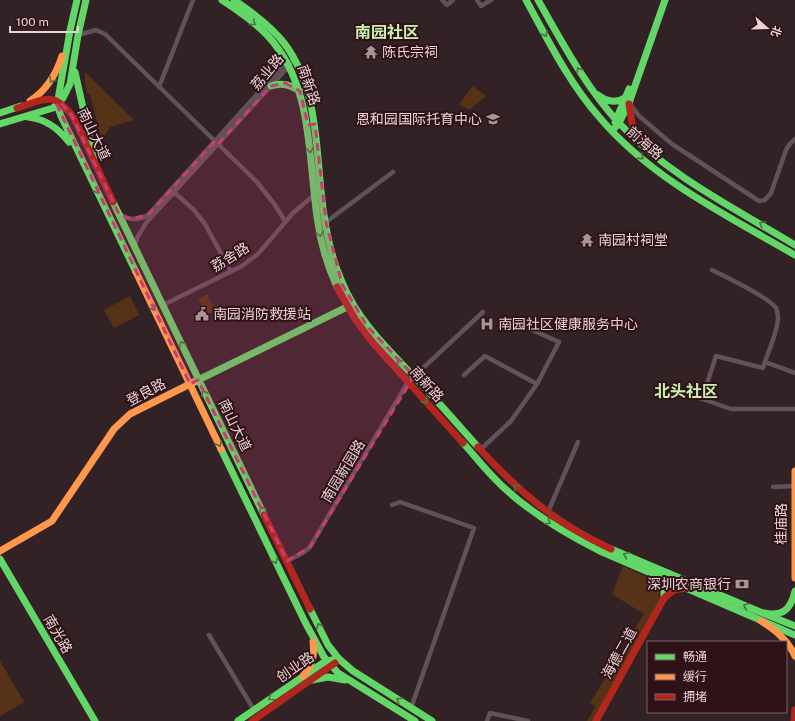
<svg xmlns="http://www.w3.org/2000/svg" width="795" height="721" font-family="'Public Sans','Noto Sans SC',sans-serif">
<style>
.green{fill:#563316}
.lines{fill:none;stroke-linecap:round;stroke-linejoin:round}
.street{stroke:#625159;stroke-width:4.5}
.fast{stroke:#63d668;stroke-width:7}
.slow{stroke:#ff974d;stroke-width:7}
.jam{stroke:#b3261e;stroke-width:7}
.oneway{stroke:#497440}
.marked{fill:#ca3d73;fill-opacity:0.2;stroke:#ca3d73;stroke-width:3;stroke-dasharray:8 5;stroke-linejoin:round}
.labels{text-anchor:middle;stroke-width:4;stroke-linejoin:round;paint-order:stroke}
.poi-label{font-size:14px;fill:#e8d2d4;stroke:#2f1217;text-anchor:start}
.street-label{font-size:14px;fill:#e8d2d4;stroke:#2f1217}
.quarter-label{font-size:16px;font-weight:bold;fill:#c9f1ac;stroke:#2f1217}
</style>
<rect width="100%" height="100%" fill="#332225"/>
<!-- green -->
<path class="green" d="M85,72l49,48 -24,7 -8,14 -12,-46 -3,-2 -2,-9z
M473,86l13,10 -17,14 -10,-6z
M207,294l8,17 -8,4 -9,-16z
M130,296l9,19 -25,13 -10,-18z
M623,566l32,15 4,6v13l-65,121h-7l9,-15 -6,-3 54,-89 -32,-20z
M0,661l24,41 -24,14z"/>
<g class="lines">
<!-- street -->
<path class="street" d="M442,0l5,5 6,-5
M477,0l4,6 10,-6
M78,35l18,-5 9,4 152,148 18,23 10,16
M159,87l34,-87
M630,104l9,12 33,28 87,57 6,-1 6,-7 15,-43 3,-5 6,-6
M174,192l20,18 11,14 26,48
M119,214c11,6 19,7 29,1l131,-145 10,-9
M326,222l67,-50
M135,247l2,-9 9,-15 143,-157 5,-7
M712,270c12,6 58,28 64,38 1,3 2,7 2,9 0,14 -9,32 -13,45
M163,305l79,-39 16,-12 35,-41 21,-18
M464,375l21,-19 52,28
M691,395l40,14h64
M702,399l14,-43 47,12 2,-6 30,11
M480,450l31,-29 26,-37 22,-42 -38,-17
M773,487l21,-1
M392,505l8,-3 74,26 -63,180
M548,512l30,-70
M287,561l16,-8 7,-6 98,-165 75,-70
M209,635l45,75
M487,721l3,-8 38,8"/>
<!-- fast -->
<path class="fast" d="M222,0c16,11 32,21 46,36 45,49 40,119 49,181 3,24 10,48 20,70
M234,0c18,12 37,26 50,43 32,42 32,98 37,148 3,31 8,62 21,91 17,42 51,72 81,104 19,20 37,41 55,61
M526,0c22,40 43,83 74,118 52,61 126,97 195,137
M538,0c24,42 47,86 80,122 49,53 116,86 177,123
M70,31l-13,74 4,11 75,156
M69,35l8,-35
M75,72l19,85
M271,86c11,-4 19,-1 29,5
M598,95c9,7 18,9 28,2
M0,113l21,-7
M28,117c18,2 30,11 41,25
M615,122l14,-33
M0,124l53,-16 10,-10 7,-14 8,-49 8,-35
M612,131l7,-8 10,-20 36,-103
M113,202l151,313
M194,382l153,-75
M463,443c11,12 21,25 33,37 29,30 68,53 106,72l193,83
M221,449l84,173 19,35 14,16 77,48
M611,549l142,60 42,17
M0,559l95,162
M659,577l5,7v14
M310,609l18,36 11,14 14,12 79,50
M764,613c19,4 27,-4 31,-22
M312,680l16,-3 17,3
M238,721l88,-60 13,-2"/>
<!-- slow -->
<path class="slow" d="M30,101c17,-11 26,-26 32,-45
M136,272l85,177
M795,471v107
M0,551l52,-30 62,-92 16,-15 64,-32
M761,621c15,9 27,19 34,35
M303,676c9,-11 12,-20 10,-34"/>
<!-- jam -->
<path class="jam" d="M629,104l3,19 7,17
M17,108c30,-9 36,-18 57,10l39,84
M337,287l18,32 17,23 91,101
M478,447c41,45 77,76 133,102
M264,515l46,94
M252,721l83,-58
M596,721l68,-123 10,-8 12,-2
M794,721l1,-11"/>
</g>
<!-- one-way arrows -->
<defs><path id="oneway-chevron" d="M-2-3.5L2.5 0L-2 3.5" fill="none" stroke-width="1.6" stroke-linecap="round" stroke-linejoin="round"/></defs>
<g class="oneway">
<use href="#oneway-chevron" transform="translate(253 23) rotate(39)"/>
<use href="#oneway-chevron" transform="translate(545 34) rotate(61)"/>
<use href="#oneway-chevron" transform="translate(579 70) rotate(-122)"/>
<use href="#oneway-chevron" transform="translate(52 80) rotate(122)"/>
<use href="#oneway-chevron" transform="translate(310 150) rotate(85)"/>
<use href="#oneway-chevron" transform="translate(641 157) rotate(40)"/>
<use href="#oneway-chevron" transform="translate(97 191) rotate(64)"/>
<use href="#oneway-chevron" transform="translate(762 224) rotate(-149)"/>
<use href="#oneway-chevron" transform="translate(320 234) rotate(78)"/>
<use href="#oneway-chevron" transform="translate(153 308) rotate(64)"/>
<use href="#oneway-chevron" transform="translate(182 344) rotate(-115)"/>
<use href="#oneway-chevron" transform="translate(399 362) rotate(-135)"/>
<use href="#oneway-chevron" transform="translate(204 393) rotate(-116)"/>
<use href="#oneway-chevron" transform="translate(425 401) rotate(48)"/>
<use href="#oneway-chevron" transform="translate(219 444) rotate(64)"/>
<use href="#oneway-chevron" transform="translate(516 487) rotate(-138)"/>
<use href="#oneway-chevron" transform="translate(262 509) rotate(-116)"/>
<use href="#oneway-chevron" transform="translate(548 522) rotate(34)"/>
<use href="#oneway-chevron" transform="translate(626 555) rotate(-157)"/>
<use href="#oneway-chevron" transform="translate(275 561) rotate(64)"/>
<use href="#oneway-chevron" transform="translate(746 606) rotate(-157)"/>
<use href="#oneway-chevron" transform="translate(319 626) rotate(-116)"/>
<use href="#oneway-chevron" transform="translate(271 698) rotate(145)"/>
<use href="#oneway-chevron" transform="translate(399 700) rotate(-148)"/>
</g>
<!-- marked area -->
<path class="marked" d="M285,83l15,8 8,34 7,-1 11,98 16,62 25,42 47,50 -104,171 -23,14 -89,-181 -8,4 -133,-279 3,-3 11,12 48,100 11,5 18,-4 67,-74 3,3 53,-58z"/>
<!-- icons -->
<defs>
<g id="temple-bare" transform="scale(1.08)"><path d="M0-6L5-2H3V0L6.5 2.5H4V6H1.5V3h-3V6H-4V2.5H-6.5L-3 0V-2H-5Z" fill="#a99497" stroke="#2f1217" stroke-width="2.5" paint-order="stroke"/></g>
<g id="school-bare" transform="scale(1.08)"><path d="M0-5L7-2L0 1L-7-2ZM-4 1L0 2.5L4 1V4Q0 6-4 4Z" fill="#a99497" stroke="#2f1217" stroke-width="2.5" paint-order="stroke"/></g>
<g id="civic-bare" transform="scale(1.08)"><path d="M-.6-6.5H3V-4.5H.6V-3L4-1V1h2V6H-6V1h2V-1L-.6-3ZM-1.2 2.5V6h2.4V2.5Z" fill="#a99497" stroke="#2f1217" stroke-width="2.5" paint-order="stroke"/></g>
<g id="hospital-bare" transform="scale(1.08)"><path d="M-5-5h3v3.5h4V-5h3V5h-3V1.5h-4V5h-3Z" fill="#a99497" stroke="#2f1217" stroke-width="2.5" paint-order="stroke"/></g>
<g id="bank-bare" transform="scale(1.08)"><path d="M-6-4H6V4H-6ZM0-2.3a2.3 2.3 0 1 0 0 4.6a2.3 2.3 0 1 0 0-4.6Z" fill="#a99497" stroke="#2f1217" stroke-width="2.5" paint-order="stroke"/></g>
</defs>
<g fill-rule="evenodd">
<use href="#temple-bare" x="371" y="52"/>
<use href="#school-bare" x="493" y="119"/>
<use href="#temple-bare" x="587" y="240"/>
<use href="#civic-bare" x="202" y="314"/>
<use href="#hospital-bare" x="487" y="324"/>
<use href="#bank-bare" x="742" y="584"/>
</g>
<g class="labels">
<!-- poi labels -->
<g class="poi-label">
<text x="382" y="57">陈氏宗祠</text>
<text x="482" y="124" text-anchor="end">恩和园国际托育中心</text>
<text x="598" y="245">南园村祠堂</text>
<text x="213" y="319">南园消防救援站</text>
<text x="498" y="329">南园社区健康服务中心</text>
<text x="731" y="589" text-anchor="end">深圳农商银行</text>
</g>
<!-- street labels -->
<g class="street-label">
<text transform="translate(267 72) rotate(-50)" y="5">荔业路</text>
<text transform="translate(309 85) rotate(71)" y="5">南新路</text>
<text transform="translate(94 134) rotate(64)" y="5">南山大道</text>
<text transform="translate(645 143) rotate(41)" y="5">前海路</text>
<text transform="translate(230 257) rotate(-32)" y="5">荔舍路</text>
<text transform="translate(427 384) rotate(48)" y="5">南新路</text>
<text transform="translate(146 392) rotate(-28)" y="5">登良路</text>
<text transform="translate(235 425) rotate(64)" y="5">南山大道</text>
<text transform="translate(343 471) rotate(-59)" y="5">南园新园路</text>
<text transform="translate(781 524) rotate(-90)" y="5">桂庙路</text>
<text transform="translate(58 634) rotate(60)" y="5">南光路</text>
<text transform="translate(619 653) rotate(-61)" y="5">海德二道</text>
<text transform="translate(295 667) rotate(-34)" y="5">创业路</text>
</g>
<!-- quarter labels -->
<g class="quarter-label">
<text x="387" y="38">南园社区</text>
<text x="686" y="397">北头社区</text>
</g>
</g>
<!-- legend -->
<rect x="647" y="641" width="140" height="72" fill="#2f1217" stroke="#795f63"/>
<rect x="655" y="654" width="20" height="6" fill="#63d668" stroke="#795f63"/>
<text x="683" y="661" font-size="12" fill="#e8d2d4">畅通</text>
<rect x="655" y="674" width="20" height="6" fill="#ff974d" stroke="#795f63"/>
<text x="683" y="681" font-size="12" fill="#e8d2d4">缓行</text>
<rect x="655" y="694" width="20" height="6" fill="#b3261e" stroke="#795f63"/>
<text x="683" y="701" font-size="12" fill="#e8d2d4">拥堵</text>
<!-- north arrow -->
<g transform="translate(767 28) rotate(110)" stroke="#2f1217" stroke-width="3" paint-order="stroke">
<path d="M0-3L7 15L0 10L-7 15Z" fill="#e8d2d4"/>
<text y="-6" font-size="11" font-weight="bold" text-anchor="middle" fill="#e8d2d4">北</text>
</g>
<!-- scale -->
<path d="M10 26v6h68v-6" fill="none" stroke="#e8d2d4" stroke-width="2"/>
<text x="16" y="26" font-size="12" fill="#e8d2d4" stroke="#2f1217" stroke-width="3" paint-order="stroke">100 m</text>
</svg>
